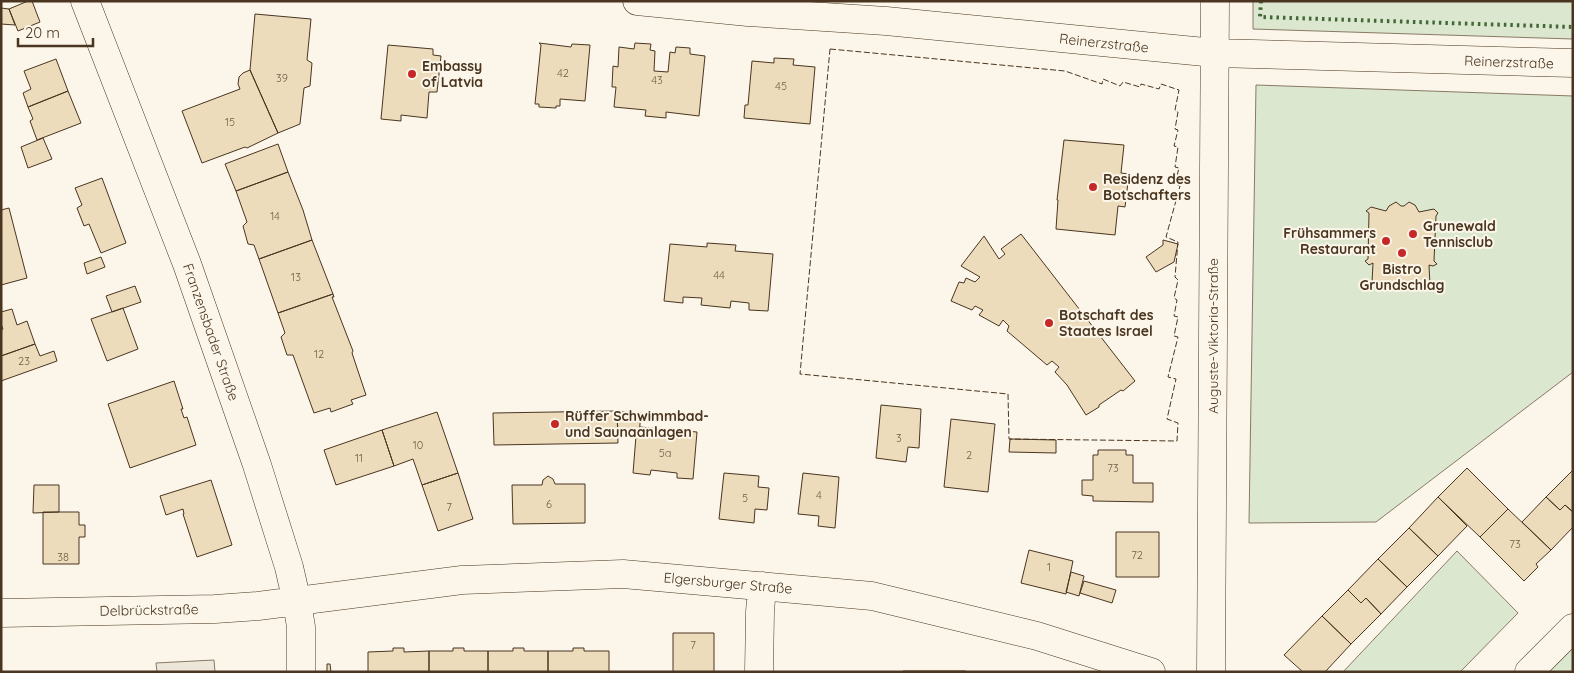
<svg xmlns="http://www.w3.org/2000/svg" width="1574" height="673" font-family="Quicksand,sans-serif">
<style>
.green{fill:#dce7d0;stroke:#887966}
.parking{fill:#ede7d9;stroke:#887966}
.building{fill:#ecdcbc;stroke:#4a3520}
.lines{fill:none;stroke-linecap:round;stroke-linejoin:round}
.minor-casing{stroke:#4a3520;stroke-width:29}
.major-casing{stroke:#4a3520;stroke-width:29}
.minor{stroke:#fbf6e9;stroke-width:28}
.major{stroke:#fbf6e9;stroke-width:28}
.hedge{stroke:#436837;stroke-width:4;stroke-dasharray:2.5 4;stroke-linecap:butt}
.fence{stroke:#4a3520;stroke-width:1;stroke-dasharray:6 2.5;stroke-linecap:butt}
.poi-dot{fill:#c62828;stroke:#fbf6e9;stroke-width:2}
.labels{text-anchor:middle;stroke-width:4;stroke-linejoin:round;paint-order:stroke}
.number-label{font-size:11px;fill:#725f47}
.street-label{font-size:14px;fill:#4a3520;stroke:#fbf6e9}
.poi-label{font-size:14px;font-weight:bold;fill:#4a3520;stroke:#fbf6e9;text-anchor:start}
</style>
<rect width="100%" height="100%" fill="#fbf6e9"/>
<!-- green -->
<path class="green" d="M1253,1h320v38l-320,-10z
M1256,85l317,11v276l-197,150 -127,1z
M1457,551l61,62 -58,59h-117z
M1573,648v24h-24z"/>
<!-- parking -->
<path class="parking" d="M214,660l1,12h-58l-1,-9z"/>
<!-- building -->
<path class="building" d="M28,1h4l8,21 -22,9 -9,-22z
M1,8l8,1 6,16 -14,-1z
M255,14l56,5 -4,41 5,3 -2,23 -6,2 -4,36 -22,9 -28,-63z
M539,43l32,4 1,-3 18,1 -5,56 -25,-2v7h-4v2l-17,-1v-3h-4l6,-59z
M635,43l16,1 -1,6 5,1 -1,20 14,1 2,-20 5,1 1,-6 14,1v6l15,2 -6,60 -33,-4v6l-21,-2 1,-6 -32,-3 2,-20h-4l1,-21 5,1 1,-20 15,2z
M388,45l45,4v6l8,1 -4,36h-8l-2,26 -26,-3v6l-20,-2z
M774,58l20,1 -1,6 22,2 -5,57 -66,-6 1,-13h3l4,-44 22,2z
M56,59l12,32 -40,16 -5,-14 8,-4 -7,-18z
M250,70l28,63 -31,15 -2,-1 -43,16 -20,-52 58,-22 -2,-5 1,-7 4,-4z
M68,91l13,32 -44,17 -7,-19 3,-2 -5,-12z
M43,138l9,21 -24,9 -7,-21z
M1064,140l60,5 -3,28 8,1 -4,33 -7,-1 -3,29 -59,-6 2,-29h-1z
M278,144l10,28 -52,19 -11,-27z
M288,172l15,38 9,30 -53,19 -5,-14 -6,-1 -5,-18 4,-4 -11,-31z
M102,178l24,65 -25,10 -12,-29 -5,2 -7,-18 5,-3 -7,-17z
M1396,202l5,4h3l5,-4 6,3 4,7 15,-3 4,4 -2,3 -2,45 3,3 -4,2 -4,-1 1,20 -2,1 -16,-1 -8,3 -8,-1 -7,-3 -2,1 -15,-2 1,-20 -4,2 -4,-4 3,-2 1,-46 -3,-2 5,-4 15,4 3,-5z
M9,208l18,70 -26,7v-75z
M1021,234l114,147 -12,10 -2,-1 -22,15v2l-13,8 -19,-30 -12,-13 4,-5 -7,-6 -5,4 -40,-34 2,-5 -6,-6 -4,6 -20,-11 4,-5 -8,-4 -3,4 -21,-9 8,-19 5,1 2,-5 9,4 5,-5 -19,-11 23,-30 15,23 6,-5 -4,-5z
M312,240l21,54 -55,19 -19,-54z
M1163,240l15,4 -4,18 -18,10 -10,-15 17,-12z
M707,243l29,2 -1,6 38,3 -5,57 -19,-1v-7l-18,-2 -1,7 -29,-3 1,-7 -19,-1v6l-19,-2 6,-57 37,3z
M101,257l4,10 -18,7 -3,-11z
M135,286l6,16 -29,10 -6,-16z
M333,294l1,3h-2l21,54 -1,2 14,42 -15,5 2,4 -22,8 -1,-4 -16,5 -21,-58h-6l-6,-18 4,-4 -7,-20z
M123,308l15,41 -31,12 -16,-42z
M12,309l5,16 10,-4 8,23 -34,12v-26l2,-1 -2,-5v-12z
M35,344l5,12 14,-5 3,10 -56,20v-25z
M174,381l9,28h-2l3,9 3,-1 9,28 -66,23 -22,-64z
M881,405l40,4 -2,39 -11,-1 -2,15 -30,-4z
M617,411l1,32 -124,2 -1,-32z
M617,411l24,2 -2,22h-21z
M437,412l21,61 -36,12 -9,-26 -19,7 -12,-36z
M951,419l44,5 -7,68 -44,-5z
M640,427l57,5 -4,47 -16,-1v-5l-26,-3 -1,5 -17,-2 3,-37 3,-1z
M382,430l12,36 -58,19 -12,-35z
M1010,439l46,1v13l-47,-1z
M1098,450h28v5h7v28h20v19l-60,-1v-5l-11,-1v-15h11v-25h5z
M1467,468l41,41 -28,28 -42,-40z
M1573,470v42l-8,-7 -5,5 -14,-13z
M458,473l15,46 -35,12 -16,-46z
M724,473l35,3 -1,11 11,1 -2,22 -12,-1 -1,14 -35,-4z
M803,473l36,4 -4,51 -17,-2 1,-10 -21,-2z
M548,476l5,3 2,5h30v39l-72,1 -1,-39h30l1,-5z
M211,480l21,65 -35,12 -14,-43h1l-1,-5 -17,6 -6,-19z
M34,485h25v27l-26,1z
M1438,497l29,29 -29,30 -29,-28z
M1546,497l14,13 5,-5 8,7v15l-22,23 -29,-28z
M1508,509l43,41 -15,14 2,3 -14,14 -44,-44z
M43,512h36v13h6v12h-6v27h-36z
M1409,528l29,28 -31,31 -29,-28z
M1116,532h43v45h-43z
M1029,550l44,11 -7,33 -45,-11z
M1378,559l29,28 -26,27 -15,-16 -5,5 -13,-13z
M1071,572l13,4 -5,20 -13,-4z
M1084,581l32,9 -4,13 -32,-10z
M1348,590l13,13 5,-5 15,16 -30,30 -29,-28z
M1322,616l29,28 -26,28h-22l-19,-17z
M673,633h41v39h-41z
M393,648h11v4l25,-1v21h-61v-20l25,-1z
M453,648h11v3h24v21h-59v-21h24z
M513,648h11v3h24v21h-60v-21h25z
M573,648h11v3h25v21h-61v-21h25z
M327,664h3l1,8h-4z
M903,671h62l2,1h-64z"/>
<g class="lines">
<!-- minor casing -->
<g class="minor-casing">
<path id="minor" d="M85,1l102,263 70,201 32,102 8,35 4,25v45
M637,1l111,11 138,9 329,32 358,10
M1,613l214,-4 43,-3 204,-26 161,-6 249,22 165,40 114,36
M759,672l1,-60 2,-26
M1211,672l4,-671"/>
</g>
<!-- major casing -->
<g class="major-casing">
<path id="major" d="M1529,672l44,-44"/>
</g>
<!-- minor -->
<use href="#minor" class="minor"/>
<!-- major -->
<use href="#major" class="major"/>
<!-- hedge -->
<path class="hedge" d="M1261,1l-1,16 313,10"/>
<!-- fence -->
<path class="fence" d="M830,49l235,22 37,13 1,-5 17,7 3,-4 17,5 1,-3 18,5 2,-5 18,6 -4,20 3,2 -3,17 3,1 -4,16 4,1 -3,20 4,1 -4,16 5,2 -14,51 12,5 -3,35 3,3 -4,18 3,2 -3,16 4,1 -4,19 4,1 -10,40 8,2 -9,40 11,4 -1,18 -168,-2 -1,-45 -208,-20z"/>
</g>
<!-- markers -->
<g class="poi-dot">
<circle cx="412" cy="74" r="5"/>
<circle cx="1093" cy="187" r="5"/>
<circle cx="1413" cy="234" r="5"/>
<circle cx="1386" cy="241" r="5"/>
<circle cx="1402" cy="253" r="5"/>
<circle cx="1049" cy="323" r="5"/>
<circle cx="555" cy="424" r="5"/>
</g>
<g class="labels">
<!-- number labels -->
<g class="number-label">
<text x="563" y="77">42</text>
<text x="282" y="82">39</text>
<text x="657" y="84">43</text>
<text x="781" y="90">45</text>
<text x="230" y="126">15</text>
<text x="275" y="220">14</text>
<text x="719" y="279">44</text>
<text x="296" y="281">13</text>
<text x="319" y="358">12</text>
<text x="24" y="365">23</text>
<text x="899" y="442">3</text>
<text x="418" y="449">10</text>
<text x="665" y="457">5a</text>
<text x="969" y="459">2</text>
<text x="359" y="462">11</text>
<text x="1113" y="472">73</text>
<text x="819" y="499">4</text>
<text x="745" y="502">5</text>
<text x="549" y="508">6</text>
<text x="449" y="511">7</text>
<text x="1515" y="548">73</text>
<text x="1137" y="559">72</text>
<text x="63" y="561">38</text>
<text x="1049" y="571">1</text>
<text x="693" y="649">7</text>
</g>
<!-- street labels -->
<g class="street-label">
<text transform="translate(1104 43) rotate(6)" y="5">Reinerzstraße</text>
<text transform="translate(1509 62) rotate(2)" y="5">Reinerzstraße</text>
<text transform="translate(211 332) rotate(71)" y="5">Franzensbader Straße</text>
<text transform="translate(1213 336) rotate(-90)" y="5">Auguste-Viktoria-Straße</text>
<text transform="translate(728 583) rotate(5)" y="5">Elgersburger Straße</text>
<text transform="translate(149 610) rotate(-1)" y="5">Delbrückstraße</text>
</g>
<!-- poi labels -->
<g class="poi-label">
<text x="422" y="71">Embassy<tspan x="422" dy="16">of Latvia</tspan></text>
<text x="1103" y="184">Residenz des<tspan x="1103" dy="16">Botschafters</tspan></text>
<text x="1423" y="231">Grunewald<tspan x="1423" dy="16">Tennisclub</tspan></text>
<text x="1376" y="238" text-anchor="end">Frühsammers<tspan x="1376" dy="16">Restaurant</tspan></text>
<text x="1402" y="274" text-anchor="middle">Bistro<tspan x="1402" dy="16">Grundschlag</tspan></text>
<text x="1059" y="320">Botschaft des<tspan x="1059" dy="16">Staates Israel</tspan></text>
<text x="565" y="421">Rüffer Schwimmbad-<tspan x="565" dy="16">und Saunaanlagen</tspan></text>
</g>
</g>
<!-- border -->
<rect width="1574" height="673" fill="none" stroke="#4a3520" stroke-width="5"/>
<!-- scale -->
<path d="M18 38v8h75v-8" fill="none" stroke="#4a3520" stroke-width="2.5"/>
<text x="25" y="38" font-size="15" fill="#4a3520" stroke="#fbf6e9" stroke-width="4" paint-order="stroke">20 m</text>
</svg>
